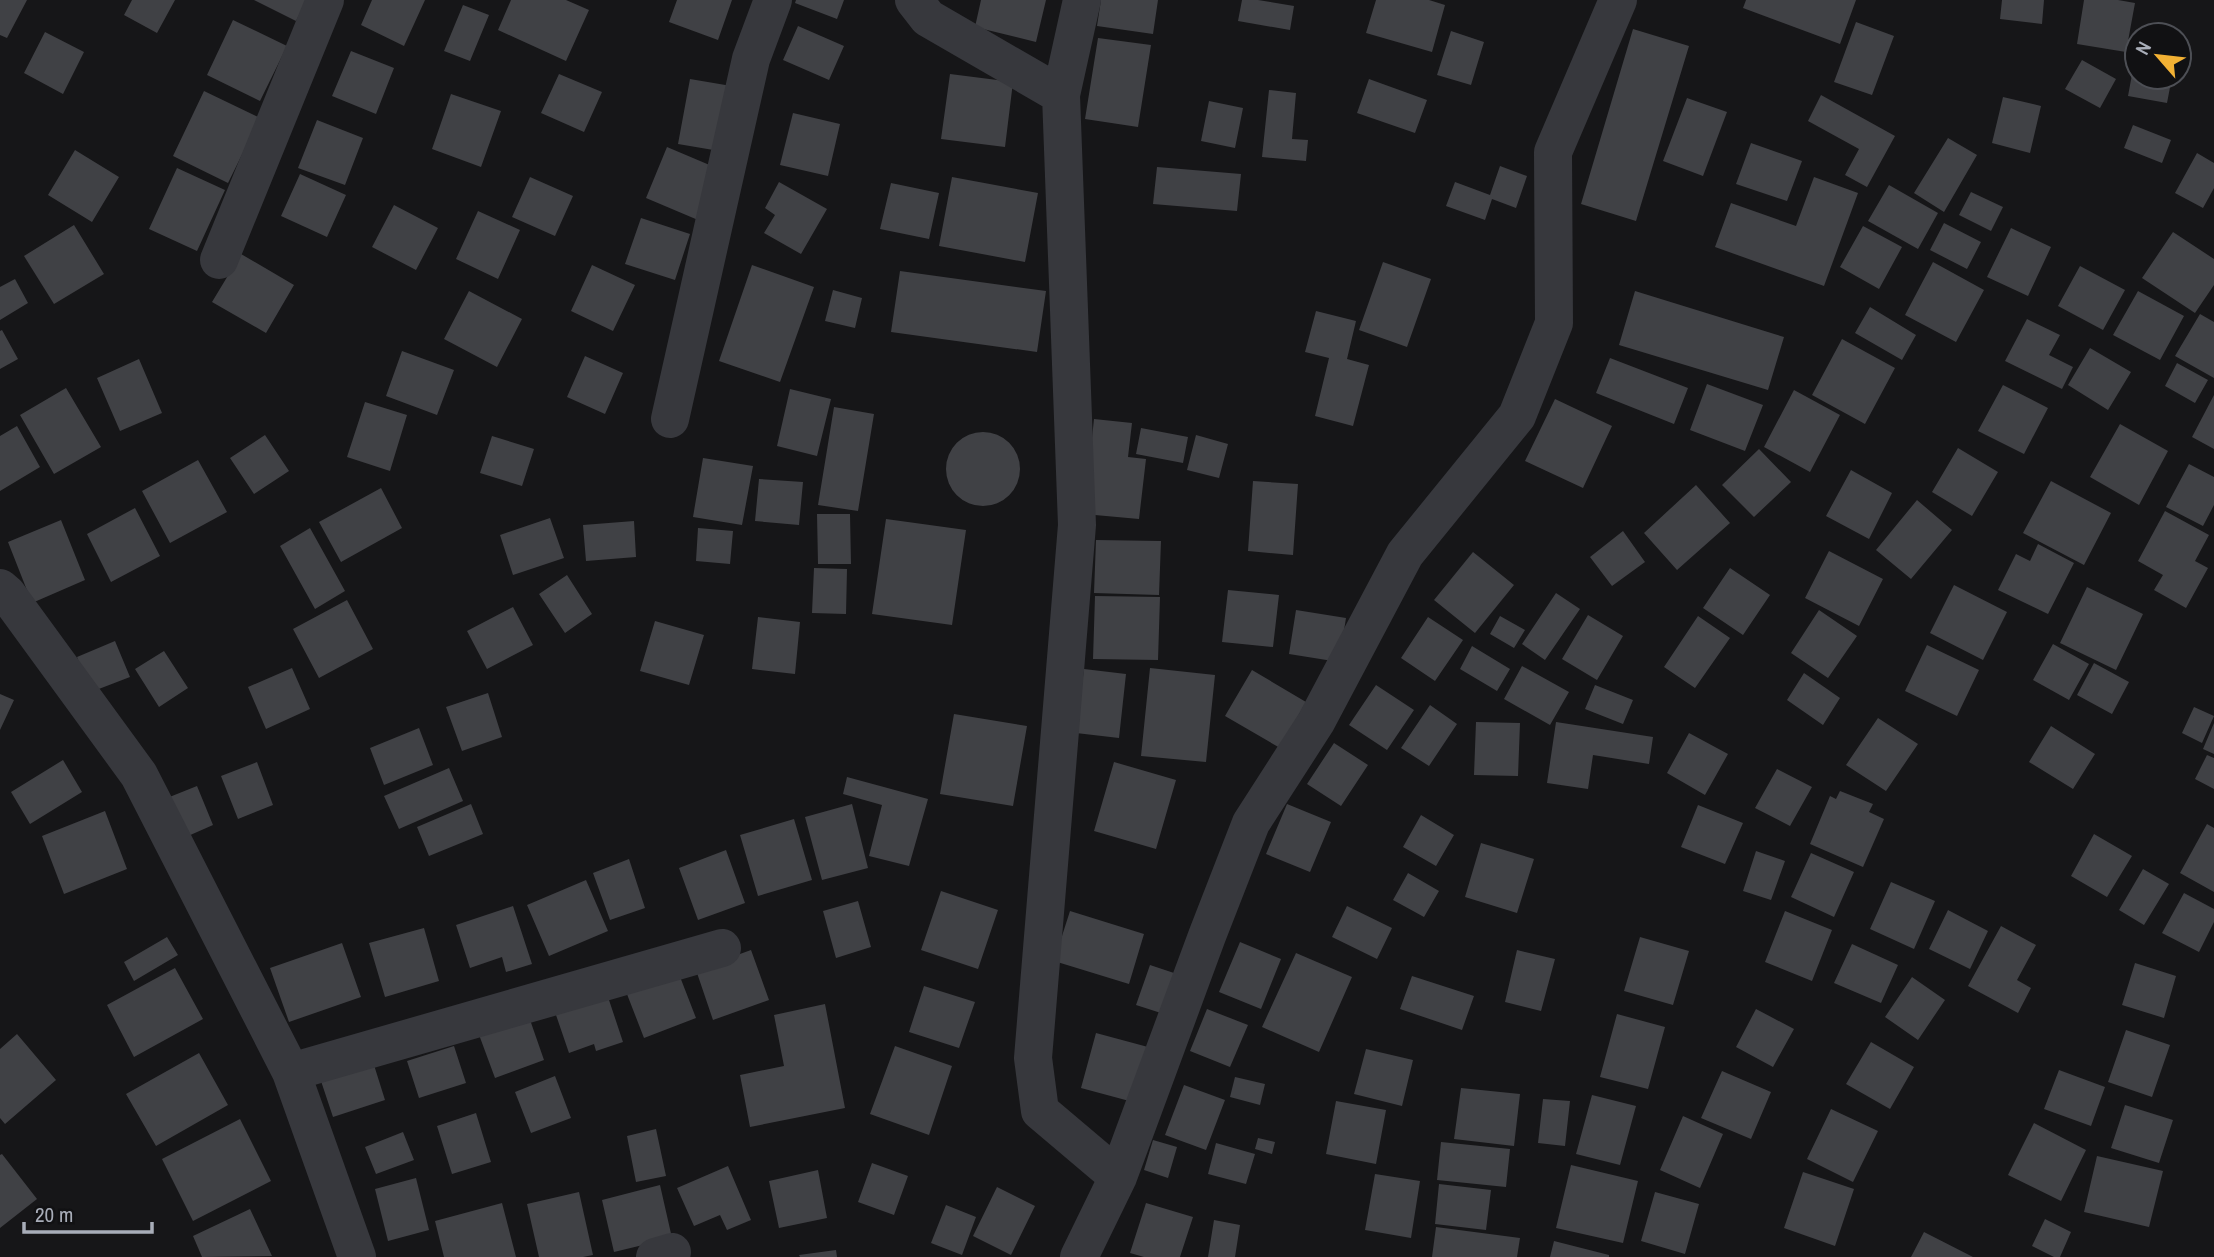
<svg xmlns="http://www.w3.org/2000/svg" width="2214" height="1257" font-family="'Archivo Narrow',sans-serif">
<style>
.building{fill:#404145}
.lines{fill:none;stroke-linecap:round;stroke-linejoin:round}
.minor{stroke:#37383d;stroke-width:38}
</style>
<rect width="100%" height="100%" fill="#161618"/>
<!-- building -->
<path class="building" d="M0,0h27l-20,38 -7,-3z
M132,0h43l-18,33 -33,-18z
M254,0h53l-11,21z
M372,0h53l-21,46 -43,-21z
M511,0h55l23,10 -23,51 -68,-31z
M677,0h55l-14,40 -49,-18z
M796,0h48l-7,19 -42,-16z
M981,0h65l-10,42 -61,-15z
M1101,0h57l-5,34 -56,-8z
M1242,0h16l36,6 -4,24 -52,-9z
M1376,0h53l16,5 -13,47 -66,-19z
M1746,0h110l-16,44 -97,-36z
M2002,0h42l-2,24 -42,-5z
M2084,0h34l17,3 -9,49 -49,-8z
M463,5l26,10 -19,46 -26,-10z
M233,20l54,26 -27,55 -53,-26z
M1856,22l38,14 -22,59 -38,-13z
M798,26l46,20 -15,34 -46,-20z
M1633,29l56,17 -53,175 -55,-17z
M1451,31l33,11 -13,43 -34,-10z
M45,32l39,20 -21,42 -39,-21z
M1098,38l53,7 -13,82 -53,-8z
M351,51l43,17 -18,46 -44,-18z
M2136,53l1,24h35l-5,26 -39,-7z
M2082,60l34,19 -16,29 -35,-19z
M559,74l43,18 -18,40 -43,-19z
M950,74l63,8 -8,65 -64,-8z
M690,79l59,10 -12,65 -59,-10z
M1369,79l58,21 -12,33 -58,-20z
M1269,90l27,3 -4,46 16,1 -2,21 -44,-4z
M204,91l56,27 -32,65 -55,-27z
M451,94l50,17 -20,56 -49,-18z
M1821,95l74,41 -28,51 -22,-12 14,-26 -51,-28z
M2003,97l38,9 -11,47 -38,-10z
M1687,98l40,14 -24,64 -40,-15z
M1209,101l34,7 -8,40 -34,-7z
M793,113l47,11 -12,52 -48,-11z
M317,120l46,18 -18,47 -47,-17z
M2133,125l38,15 -9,23 -38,-15z
M1948,138l29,17 -33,57 -30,-19z
M1751,143l51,18 -15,40 -51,-17z
M667,147l52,22 -21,51 -52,-22z
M75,150l44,27 -27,45 -44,-27z
M2197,153l17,10v25l-11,20 -28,-15z
M1500,166l27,10 -11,32 -24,-9 -7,21 -39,-14 9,-24 35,13z
M1157,167l84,7 -4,37 -84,-7z
M177,168l48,22 -28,61 -48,-22z
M300,174l46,21 -19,42 -46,-21z
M530,177l43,19 -18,40 -43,-19z
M952,177l86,16 -13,69 -86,-16z
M1814,177l44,16 -34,93 -109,-39 16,-44 65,23z
M779,182l48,27 -26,45 -37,-21 11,-18 -10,-7z
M891,183l48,10 -10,46 -49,-10z
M1889,185l49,28 -20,36 -50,-28z
M1971,192l32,15 -12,24 -32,-16z
M394,205l44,23 -22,42 -44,-23z
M478,211l42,19 -22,49 -42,-20z
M641,218l49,16 -15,46 -50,-16z
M1944,223l37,19 -14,27 -37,-19z
M74,225l30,49 -50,30 -30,-48z
M1863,226l39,21 -23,42 -39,-22z
M2011,228l40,19 -23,49 -41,-19z
M2173,232l41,27v26l-19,28 -53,-35z
M241,254l53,31 -28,48 -54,-31z
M1383,262l48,17 -24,68 -48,-17z
M1933,262l51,28 -28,52 -51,-27z
M592,265l43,20 -22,46 -42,-20z
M752,265l62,22 -34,95 -61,-21z
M2080,266l45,24 -22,40 -45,-24z
M900,271l146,20 -9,61 -146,-20z
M15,279l13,24 -28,17v-33z
M833,290l29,8 -7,30 -30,-7z
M469,291l53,28 -25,48 -53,-28z
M1635,291l149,46 -16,53 -149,-45z
M2138,291l46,25 -24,44 -47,-25z
M1870,307l46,28 -14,25 -47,-27z
M1316,311l40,10 -9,38 22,6 -16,61 -38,-10 14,-58 -24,-6z
M2200,314l14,8v56l-39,-22z
M2027,319l33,16 -11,20 24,12 -11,22 -57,-28z
M2,330l16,29 -18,10v-38z
M1842,339l53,29 -30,56 -53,-29z
M2090,348l41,24 -23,38 -40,-25z
M402,351l52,19 -17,45 -51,-19z
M585,356l38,17 -18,41 -38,-17z
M1610,358l78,30 -14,36 -78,-31z
M139,359l23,54 -42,18 -23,-53z
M2177,363l31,17 -13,23 -30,-17z
M1707,384l56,21 -18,46 -55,-21z
M2003,385l45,23 -24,46 -46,-23z
M66,388l35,59 -47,27 -34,-59z
M790,389l41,10 -14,57 -40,-10z
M1794,390l46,25 -30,57 -46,-25z
M2214,395v54l-22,-12z
M1555,399l57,27 -29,62 -58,-27z
M365,402l42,13 -17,56 -43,-14z
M834,407l40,7 -16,97 -40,-6z
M1094,419l38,4 -4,34 18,2 -7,60 -55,-5z
M2120,424l48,27 -29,54 -49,-28z
M17,426l23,41 -40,24v-55z
M1141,428l47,9 -5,26 -47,-9z
M946 469a37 37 0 1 1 74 0a37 37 0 1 1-74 0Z
M265,435l24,36 -35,23 -24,-36z
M1196,435l32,9 -9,34 -32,-8z
M492,436l42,13 -12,37 -42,-13z
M1958,448l40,24 -26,44 -40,-24z
M1759,449l32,33 -37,35 -32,-32z
M703,458l50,8 -11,59 -49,-8z
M198,460l29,52 -57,31 -28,-52z
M2189,464l25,13v28l-11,21 -37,-19z
M1851,470l41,23 -23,46 -43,-23z
M759,479l44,3 -4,43 -44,-4z
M1253,481l45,3 -5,71 -45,-4z
M2051,481l60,32 -27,52 -61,-32z
M1696,485l34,38 -53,47 -33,-37z
M381,488l21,40 -61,34 -22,-40z
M1917,500l35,30 -41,49 -35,-29z
M135,508l25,48 -49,26 -24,-48z
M2165,511l44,24 -14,26 13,7 -22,40 -32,-18 9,-15 -25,-14z
M817,514h33l1,50h-33z
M550,518l14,40 -51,17 -13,-40z
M886,519l80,11 -14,95 -80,-11z
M61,520l24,60 -53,23 -24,-61z
M634,521l2,36 -50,4 -3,-36z
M310,528l35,63 -30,18 -35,-63z
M698,528l35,3 -3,33 -34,-3z
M1623,531l22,31 -33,24 -22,-29z
M1096,540l65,1 -2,54 -65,-2z
M2038,544l36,19 -26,51 -50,-24 18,-36 14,7z
M1829,551l54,28 -24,47 -54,-28z
M1473,552l41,33 -39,48 -41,-33z
M814,568l33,1 -1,45 -34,-1z
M1730,568l40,27 -27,40 -40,-27z
M567,575l25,39 -27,19 -26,-39z
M1954,585l53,27 -24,48 -53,-27z
M2087,587l56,27 -27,56 -56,-27z
M1228,590l51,5 -6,52 -51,-5z
M1556,593l24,16 -35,51 -23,-16z
M1095,596l65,1 -2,63 -65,-1z
M347,600l26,49 -54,29 -26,-49z
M513,607l20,38 -46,24 -20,-38z
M1296,610l50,8 -7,44 -50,-8z
M1819,610l38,26 -29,42 -37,-25z
M1588,615l35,21 -26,44 -35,-21z
M1500,616l25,14 -11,18 -24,-14z
M1698,616l32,22 -35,50 -31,-21z
M758,617l42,5 -5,52 -43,-5z
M1428,617l35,23 -28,41 -34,-23z
M655,621l49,14 -15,50 -49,-14z
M115,641l15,36 -39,15 -14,-35z
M2053,644l36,20 -20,36 -36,-20z
M1927,645l52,25 -22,46 -52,-25z
M1472,646l38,23 -13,22 -37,-22z
M164,651l24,37 -29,19 -24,-38z
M2094,663l35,19 -17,32 -35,-19z
M1522,666l47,26 -19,33 -46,-26z
M292,668l18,41 -44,20 -18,-42z
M1150,668l65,7 -9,87 -65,-6z
M1084,669l42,5 -7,64 -43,-5z
M1252,670l54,32 -26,46 -55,-32z
M1804,673l36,25 -17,27 -36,-25z
M1376,685l38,25 -27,40 -38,-25z
M1595,685l38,15 -10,24 -38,-15z
M488,693l14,44 -40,14 -16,-44z
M0,694l14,6 -14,30z
M1430,705l27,19 -28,42 -28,-18z
M2194,707l20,9 -12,27 -20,-10z
M954,714l73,12 -14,80 -73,-12z
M1878,718l40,26 -32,47 -40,-26z
M1476,722l44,1 -2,53 -44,-1z
M1556,722l97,15 -4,27 -56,-9 -5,34 -41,-6z
M2214,723v31l-11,-5z
M2051,726l44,28 -22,35 -44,-27z
M419,728l14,37 -49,20 -14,-37z
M1689,733l39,21 -23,41 -38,-22z
M1334,743l34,22 -27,41 -34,-22z
M2207,755l7,3v31l-19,-10z
M63,760l19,32 -52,32 -19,-32z
M257,762l16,43 -35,14 -17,-43z
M1114,762l62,18 -20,69 -62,-18z
M449,768l14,33 -64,28 -15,-33z
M1777,769l35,18 -22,39 -35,-18z
M847,777l81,22 -19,67 -40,-10 13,-51 -39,-11z
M197,786l16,39 -34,15 -17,-40z
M1840,791l33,13 -4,8 15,7 -21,48 -53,-23 20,-48 6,3z
M471,804l12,30 -54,22 -12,-29z
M852,804l16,64 -46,12 -17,-63z
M1287,804l44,18 -21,50 -44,-18z
M1698,805l45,18 -18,41 -44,-17z
M105,811l22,58 -63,25 -22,-58z
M1421,815l33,20 -18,31 -33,-19z
M794,819l18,61 -54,16 -18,-61z
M2207,824l7,4v64l-34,-19z
M2094,834l38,22 -25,41 -36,-21z
M1481,843l53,16 -17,54 -52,-16z
M726,850l19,53 -47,17 -19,-52z
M1756,851l29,10 -14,39 -28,-9z
M1811,853l43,19 -20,45 -43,-20z
M629,859l16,49 -35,12 -17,-47z
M2143,869l26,15 -25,41 -25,-15z
M1408,873l31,18 -15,26 -31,-17z
M586,880l22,51 -59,25 -22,-51z
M1891,882l44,19 -21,48 -44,-20z
M941,891l57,19 -20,59 -57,-19z
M2184,893l30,16v13l-15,30 -37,-19z
M858,901l13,46 -35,11 -13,-47z
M513,906l19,58 -26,8 -4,-15 -32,11 -14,-43z
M1347,906l45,22 -15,31 -45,-22z
M1948,910l40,21 -18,38 -41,-20z
M1070,911l74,23 -15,50 -75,-23z
M1785,911l47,19 -20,51 -47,-19z
M2001,926l35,19 -19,35 14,8 -13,25 -50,-27z
M424,928l15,53 -54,16 -16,-54z
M167,937l11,18 -44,26 -10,-19z
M1640,937l49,14 -16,54 -49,-14z
M1240,942l41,17 -20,50 -42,-17z
M342,943l19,54 -72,25 -19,-54z
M1852,944l46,21 -17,38 -47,-20z
M751,950l18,50 -56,20 -17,-50z
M1517,950l38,9 -14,52 -36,-9z
M1296,953l56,24 -33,75 -57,-25z
M2135,963l41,13 -12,42 -42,-13z
M1150,965l27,9 -13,40 -28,-9z
M175,968l28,51 -69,38 -27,-52z
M677,969l19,49 -52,20 -19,-49z
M1412,976l62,20 -12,34 -62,-21z
M1912,977l33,23 -27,40 -33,-23z
M924,986l51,16 -16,46 -50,-16z
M608,997l15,45 -27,9 -2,-7 -25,9 -13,-38z
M825,1004l20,104 -95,19 -10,-52 44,-9 -10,-51z
M1207,1009l41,16 -18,42 -40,-16z
M1756,1009l38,20 -21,38 -37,-20z
M528,1014l16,46 -49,18 -17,-46z
M1617,1014l48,13 -17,62 -48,-12z
M2126,1030l44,15 -18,52 -44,-15z
M1096,1033l52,14 -15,55 -52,-14z
M17,1034l39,46 -51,44 -5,-6v-69z
M1871,1042l43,25 -24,42 -44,-25z
M454,1046l12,37 -47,15 -12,-37z
M895,1046l57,20 -23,69 -59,-21z
M1366,1049l47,11 -11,46 -48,-12z
M199,1053l29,52 -72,41 -30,-52z
M374,1065l11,35 -52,17 -12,-36z
M2059,1070l46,17 -14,39 -47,-17z
M1722,1071l49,21 -20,47 -50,-21z
M555,1076l16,42 -40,15 -16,-41z
M1235,1077l30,7 -5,21 -30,-8z
M1184,1085l41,15 -19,50 -41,-15z
M1461,1088l59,6 -6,52 -60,-7z
M1592,1095l44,11 -16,59 -44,-11z
M1543,1099l27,2 -5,45 -27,-3z
M1336,1101l50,9 -10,54 -50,-10z
M2125,1105l48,15 -14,43 -48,-15z
M1831,1109l47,22 -25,51 -46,-23z
M476,1113l15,49 -39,12 -15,-48z
M1683,1116l40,18 -23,54 -40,-18z
M240,1119l31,62 -78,40 -31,-62z
M2034,1123l52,27 -25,51 -53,-26z
M656,1129l10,47 -30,6 -9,-46z
M403,1132l11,28 -38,14 -11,-27z
M1258,1138l17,4 -3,12 -17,-5z
M1153,1140l24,7 -9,31 -24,-8z
M1441,1142l69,7 -4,38 -69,-7z
M1216,1143l39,11 -9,30 -38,-10z
M2,1154l35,45 -37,29v-73z
M2097,1156l66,15 -14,56 -65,-15z
M872,1163l36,13 -14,39 -36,-13z
M1571,1165l67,16 -15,62 -67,-15z
M728,1166l23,54 -24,10 -7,-15 -26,11 -17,-38z
M818,1170l9,48 -48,10 -10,-47z
M1803,1172l51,17 -19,57 -51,-18z
M1375,1174l45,7 -9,57 -46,-8z
M416,1178l13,52 -41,11 -13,-52z
M1439,1184l52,6 -5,40 -51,-6z
M660,1185l12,53 -58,14 -12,-52z
M997,1187l38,19 -24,49 -38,-19z
M579,1192l14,63 -10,2h-44l-12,-53z
M1655,1192l44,12 -14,50 -44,-13z
M502,1203l14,54h-72l-9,-36z
M1146,1203l47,14 -13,40h-36l-14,-4z
M946,1205l30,12 -14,38 -31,-12z
M250,1209l22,47 -70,1 -9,-21z
M2045,1219l26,13 -11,25h-6l-22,-11z
M1214,1220l26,5 -5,32h-27z
M1436,1227l84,11 -3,19h-85z
M1924,1232l49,25h-62z
M1554,1241l55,14v2h-59z
M836,1250l1,7h-37l-1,-2z"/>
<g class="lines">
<!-- minor -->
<path class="minor" d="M914,0l14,18 133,77
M1082,0l-21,95 16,430 -44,533 7,53 78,66
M219,260l106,-260
M670,419l81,-360 22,-59
M0,588l7,6 132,181 152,297
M357,1257l-66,-185 431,-124
M655,1257l17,-5
M1079,1257l39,-80 89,-241 44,-113 65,-101 89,-168 112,-138 37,-93 -1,-171 65,-152"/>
</g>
<!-- north arrow -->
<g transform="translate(2158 56) rotate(298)"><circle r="33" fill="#111113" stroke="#4d4f55" stroke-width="2"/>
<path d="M0-5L12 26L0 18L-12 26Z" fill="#f2b134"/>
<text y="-10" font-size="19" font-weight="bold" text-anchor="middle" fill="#a8adb8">N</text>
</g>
<!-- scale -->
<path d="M24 1222v10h128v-10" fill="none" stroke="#a8adb8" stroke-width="3.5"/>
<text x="35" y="1222" font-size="21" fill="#a8adb8" stroke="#111113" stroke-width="5" paint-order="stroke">20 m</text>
</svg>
